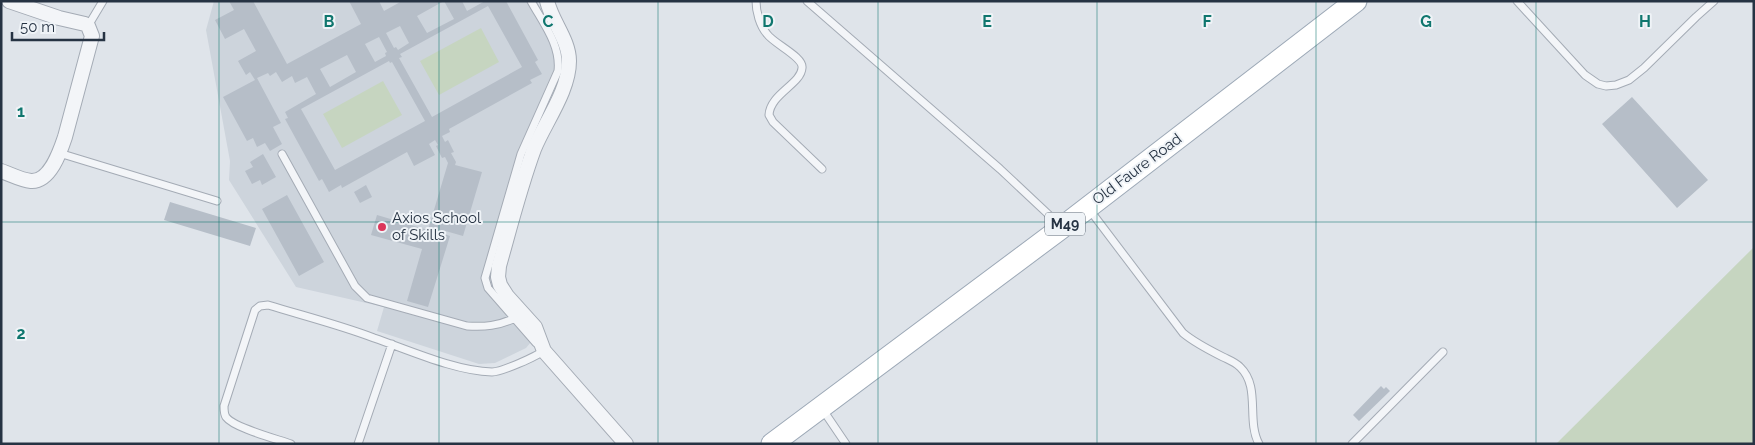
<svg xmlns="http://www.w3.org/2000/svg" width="1755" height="445" font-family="Raleway,sans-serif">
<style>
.built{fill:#cdd4dc}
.green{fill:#c6d5c0}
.building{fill:#b6bec8;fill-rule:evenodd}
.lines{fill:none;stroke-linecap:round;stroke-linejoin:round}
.lane-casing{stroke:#a4abb5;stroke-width:9}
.street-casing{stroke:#a4abb5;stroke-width:16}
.primary-casing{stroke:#9da9b7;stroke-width:23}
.lane{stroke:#f3f5f8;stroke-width:7}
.street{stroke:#f3f5f8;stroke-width:14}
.primary{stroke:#fff;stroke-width:21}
.grid{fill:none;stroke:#0f766e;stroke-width:1;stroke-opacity:0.55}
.poi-dot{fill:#dc375b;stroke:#eff3f7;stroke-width:2}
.labels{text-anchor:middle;stroke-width:4;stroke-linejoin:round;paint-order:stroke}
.shield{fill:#eff3f7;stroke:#626d79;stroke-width:1}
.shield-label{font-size:14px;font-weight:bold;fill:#263343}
.street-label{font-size:15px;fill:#263343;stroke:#eff3f7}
.poi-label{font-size:15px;fill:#263343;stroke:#eff3f7;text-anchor:start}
.grid-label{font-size:16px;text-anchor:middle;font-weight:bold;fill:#0f766e;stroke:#eff3f7;stroke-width:4;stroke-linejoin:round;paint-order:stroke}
</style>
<rect width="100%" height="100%" fill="#dfe4ea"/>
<!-- built -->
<path class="built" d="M214,1h323l20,37 6,20 -4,24 -34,74 -34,121 2,9 39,45 -1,11 -5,6 -31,15 -16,1 -102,-33 7,-24 -88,-20 -67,-107 1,-19 -24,-131z"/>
<!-- green -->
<path class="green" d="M481,28l18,34 -60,33 -19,-34z
M383,81l19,34 -60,33 -19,-34z
M1754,247v197h-198z"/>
<!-- building -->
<path class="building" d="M229,1h24l34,63 74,-40 -12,-23h30l5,10 18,-10h42l-27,15 10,17 27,-14 -10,-18h18l5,10 18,-10h21l32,59 -3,2 7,12 -12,6 2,3 -83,46 1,3 -8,4 3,6 3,-2 6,12 -3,1 5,9 -1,3 27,7 -19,64 -21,-6 -1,3 9,3 -22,71 -21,-6 15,-52 -51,-14 6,-20 51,15 20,-67 -3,-6 -3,1 -6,-12 2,-1 -3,-5 -6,4 6,11 -21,11 -7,-14 -65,36 -1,-3 -12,7 -7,-13 -3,2 -34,-62 3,-1 -3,-6 31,-18 -9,-17 -12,6 -3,-7 -10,6 -6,-10 -6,4 -2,-3 -11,5 24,45 -8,4 9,17 -12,7 -5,-8 -8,4 -4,-9 -6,3 -24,-44 32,-17 -5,-8 -4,3 -8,-14 18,-10 -12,-22 -19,10 -10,-19 19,-10zM488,6l34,61 -90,50 -33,-59 3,-1 -2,-3zM400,26l9,17 -11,7 -2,-3 -2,1 -8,-15zM379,37l8,15 -2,1 1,3 -11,6 -10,-18zM347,55l9,17 -26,15 -10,-18zM389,61l1,2 2,-1 33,59 -90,49 -34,-61z
M1632,97l76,83 -31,28 -75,-84z
M263,154l13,23 -14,8 -2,-5 -8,4 -7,-13 8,-4 -3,-5z
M366,185l6,12 -12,6 -6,-11z
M287,195l37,67 -25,14 -37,-67z
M170,202l86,26 -6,18 -86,-26z
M1381,386l3,3 2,-2 4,4 -31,30 -6,-6z"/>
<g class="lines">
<!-- lane casing -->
<g class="lane-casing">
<path id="lane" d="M531,1c12,22 30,44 27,70l-37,83 -36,124 3,10 48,55
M756,1c0,11 4,25 11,33 7,10 37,23 35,34 -1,16 -32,26 -33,47l4,7 49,47
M807,1l193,168 48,45 10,12
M1517,1l68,74 13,9 8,2 10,-1 13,-5 15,-12 52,-51 18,-16
M88,26l15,-25
M59,153l158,48
M282,154l73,132 12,12 100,28c18,1 31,0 48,-8
M1089,209l94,124c12,10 26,17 40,24 6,3 12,5 17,10 21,20 6,53 19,77
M823,410l23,34
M291,444c-14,-5 -57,-16 -65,-27 -2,-3 -2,-7 -2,-11l31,-96 5,-4 8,-1c36,11 72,20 106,33 35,12 81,33 118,34 10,0 45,-16 51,-21
M358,444l34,-100
M1352,444l91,-92"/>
</g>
<!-- street casing -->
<g class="street-casing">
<path id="street" d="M547,1c5,21 22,39 22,60 0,30 -24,61 -35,88 -14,38 -24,78 -35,117l-1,11 2,8 7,11 28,31 9,24 82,93
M1,171c9,3 20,9 30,10 19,1 29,-29 34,-44l27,-101 -4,-10 -3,-2 -26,-6 -50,-17"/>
</g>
<!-- primary casing -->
<g class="primary-casing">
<path id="primary" d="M772,444l288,-215 296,-228"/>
</g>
<!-- lane -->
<use href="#lane" class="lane"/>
<!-- street -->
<use href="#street" class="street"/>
<!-- primary -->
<use href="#primary" class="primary"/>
</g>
<!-- grid -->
<path class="grid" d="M219,1v443M439,1v443M658,1v443M878,1v443M1097,1v443M1316,1v443M1536,1v443M1,222h1753"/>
<!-- markers -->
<circle class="poi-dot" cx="382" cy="227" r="5"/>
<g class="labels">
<!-- shield labels -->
<rect class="shield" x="1045" y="212.5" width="40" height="23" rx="4"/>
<g class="shield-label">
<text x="1065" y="229">M49</text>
</g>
<!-- street labels -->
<g class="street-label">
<text transform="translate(1137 169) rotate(-37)" y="5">Old Faure Road</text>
</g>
<!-- poi labels -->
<g class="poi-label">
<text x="392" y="223">Axios School<tspan x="392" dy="17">of Skills</tspan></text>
</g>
</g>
<g class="grid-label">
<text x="329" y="27">B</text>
<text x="548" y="27">C</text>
<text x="768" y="27">D</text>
<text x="987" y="27">E</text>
<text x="1207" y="27">F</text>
<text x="1426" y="27">G</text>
<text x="1645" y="27">H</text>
<text x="21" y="117">1</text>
<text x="21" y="339">2</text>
</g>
<!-- border -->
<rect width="1755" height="445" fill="none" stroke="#263343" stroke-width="5"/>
<!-- scale -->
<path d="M12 32v8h92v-8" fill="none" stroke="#263343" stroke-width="2.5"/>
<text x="20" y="32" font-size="15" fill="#263343" stroke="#eff3f7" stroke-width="4" paint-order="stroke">50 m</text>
</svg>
